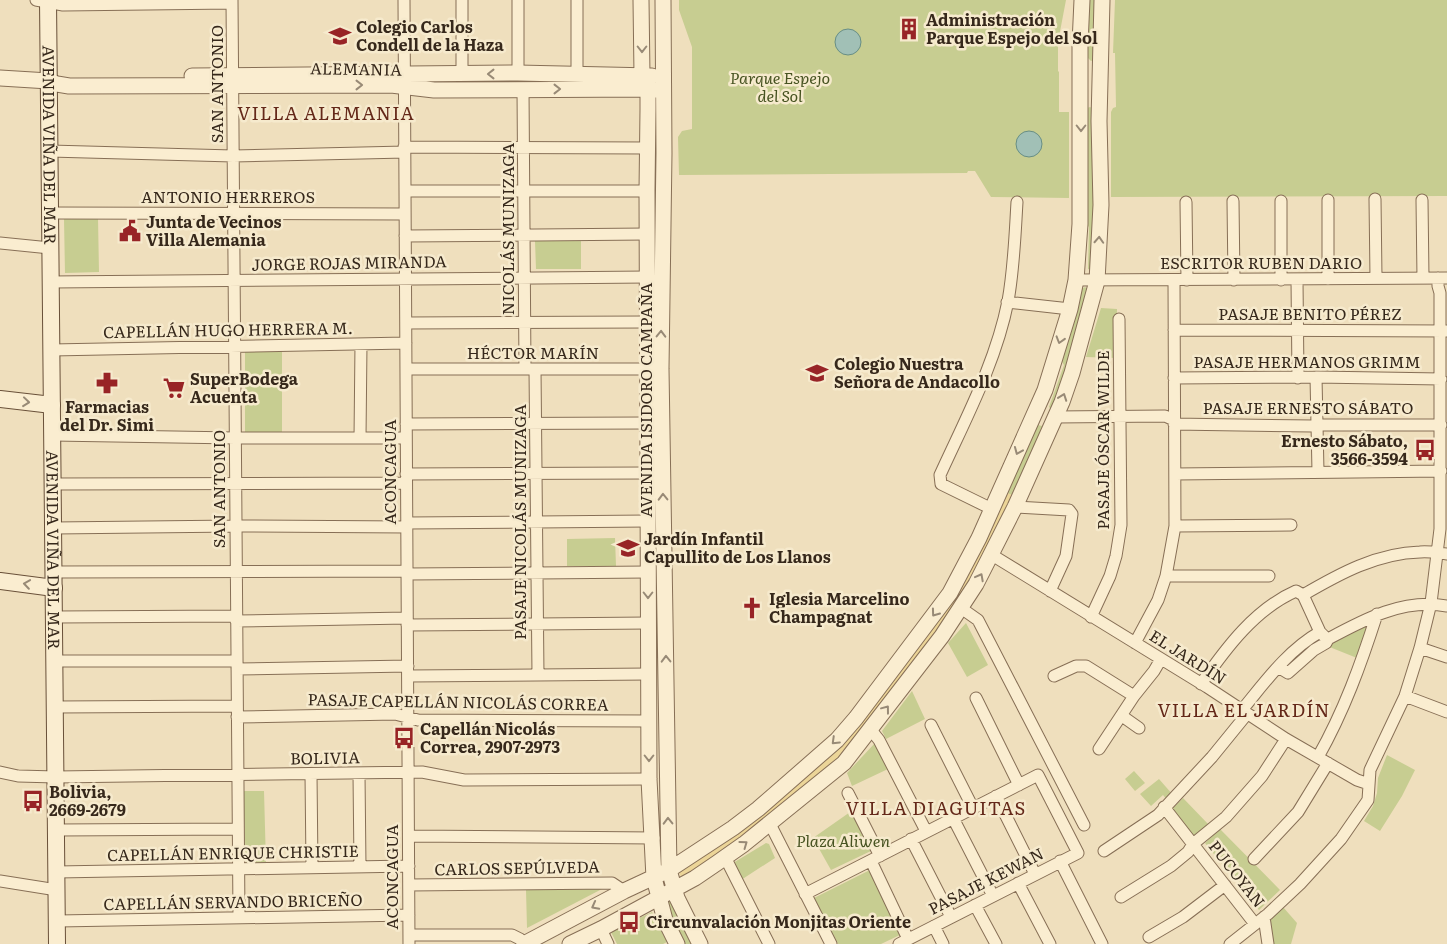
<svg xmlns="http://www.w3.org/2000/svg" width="1447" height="944" font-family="Literata,serif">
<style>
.green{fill:#c7cd91}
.sand{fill:#ecd598}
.water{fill:#a1c0b6;stroke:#688e84}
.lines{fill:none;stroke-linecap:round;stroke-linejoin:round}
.minor-casing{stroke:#876f56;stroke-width:13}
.tertiary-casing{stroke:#876f56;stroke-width:17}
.secondary-casing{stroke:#695039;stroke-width:18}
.minor{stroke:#faedd0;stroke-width:11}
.tertiary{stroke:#faedd0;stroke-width:15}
.secondary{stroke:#faedd0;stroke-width:16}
.oneway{stroke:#988a76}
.labels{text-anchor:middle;stroke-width:5;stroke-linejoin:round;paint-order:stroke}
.poi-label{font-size:16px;font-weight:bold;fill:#36281b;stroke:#f6eacd;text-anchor:start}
.street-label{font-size:16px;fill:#36281b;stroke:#f6eacd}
.park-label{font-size:16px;font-style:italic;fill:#475321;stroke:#f6eacd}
.neighbourhood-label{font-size:18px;letter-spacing:1px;fill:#642819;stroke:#f6eacd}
</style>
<rect width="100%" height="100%" fill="#efdfbd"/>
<!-- green -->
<path class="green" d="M679,0h387l-8,42v29l1,1v40h10v86l-78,-1 -16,-26h-7l-1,2 -288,2 -1,-38 4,-6 10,-2v-82l-13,-37z
M1090,0h9l-5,60 -3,1 -3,-3 -1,-3z
M1115,0h332v196l-336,1v-85l2,-4 3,-1 -1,-54h-2z
M1090,107l4,2 2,99 -5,62 -3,-1 1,-42 -4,-4 2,-115z
M98,218l1,54 -34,1 -1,-54z
M535,241h46v28h-45z
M1085,287l3,2 -28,104 -9,16 -2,-2 15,-42 -3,-5 21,-71z
M1101,308l16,1 -1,49 -30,-1z
M245,349h37v84l-37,-1z
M1038,425l4,1 2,2 -30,68 -9,-4 31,-65z
M615,538l1,28h-49v-27z
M966,623l22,42 -21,12 -19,-34z
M1363,624l5,4 -11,30 -30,-12z
M912,691l13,28 -39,20 -4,-8z
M875,743l13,26 -36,17 -5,-13z
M1387,755l28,15 -13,26 -22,35 -16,-10 9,-15 4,-13 1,-15z
M1134,771l11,12 -10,8 -10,-12z
M1159,779l14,16 -6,5 -4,-5 -12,11 -11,-12z
M243,791h21l2,73 -20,1z
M1183,798l26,27 -15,14 -22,-30z
M853,810l20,40 -42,20 -18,-32z
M1220,829l60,61 -21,20 -54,-67z
M766,843l3,1 6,14 -34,22 -8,-17z
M870,870l32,64 -21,10h-43l-24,-46z
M574,889h28l-75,39 -1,-38z
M672,899l23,45h-10l-19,-37 1,-7z
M1283,907l14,16 -6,21h-19l-3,-24z
M652,912l15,30 -4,2h-46l-6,-12z"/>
<!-- sand -->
<path class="sand" d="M1005,492l9,4 -53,102 -115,154 -79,70 -84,56 -2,-1 -3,-7 200,-174z"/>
<!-- water -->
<path class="water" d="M835 42a13 13 0 1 1 26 0a13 13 0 1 1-26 0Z
M1016 144a13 13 0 1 1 26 0a13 13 0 1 1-26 0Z"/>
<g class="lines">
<!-- minor casing -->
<g class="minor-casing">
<path id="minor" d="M36,0l27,5 169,-2
M232,0l7,918
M404,0l5,944
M518,0v73
M577,0v74
M462,74v-74
M523,89l2,280
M404,147l245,1
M50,151l183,5 172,-4
M405,191h242
M1375,199l1,79
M1328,200v79
M1422,200l1,78
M1233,201l1,79
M1186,202l1,78
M50,213l355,1
M405,236l242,-2
M0,243l50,5
M1076,280l371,-2
M1281,280v-79
M1297,280l1,98
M51,282l597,-5
M1007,302l63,7
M406,323l241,-1
M1174,330l273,1
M52,350l354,-7
M406,369h248
M535,369l3,306
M1316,377l2,95
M1174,378l142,-1 125,2
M1055,417l110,-1 9,4
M406,424l242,-1
M1174,424l139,2 4,-1h124
M53,435l182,3h171
M360,438l1,-94
M406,474l242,-1
M1175,474l266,-3
M53,484l353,-1
M1015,507l54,3 3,4 -6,42 -16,35
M992,509l-51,-25 -1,-9c26,-57 56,-113 68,-174 6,-33 7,-66 9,-99
M407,523l241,-2
M1175,526l116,-1
M54,528l182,-2 171,1
M992,555l215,132 79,52 71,41 12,4
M54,572l353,-1
M407,574l241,-2
M1166,576h103
M1303,595l17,37 5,5
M961,608l17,12 106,205
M55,617l181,-1
M1091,617l19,-41 6,-20 5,-31 -2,-206
M236,621l171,-3
M407,625l242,-2
M1135,643l23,-43 8,-24 9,-50 -1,-246
M1420,648l27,9
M55,661h182
M1278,667l10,6 26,-23 12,-7 2,-4c37,-20 76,-41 119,-33
M237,669l171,-3
M408,676l241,-2
M1054,676l22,-10h10l48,30
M1201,684c25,-36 54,-75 95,-93l7,4c36,-21 74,-42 117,-43 9,-1 18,1 27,2
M1405,696l42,16
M976,698l43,87
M56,707l181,-1
M1242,710c23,-28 46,-60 78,-78
M1122,716l17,12
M237,717l158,-3 23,6 231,1
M931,725l42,83
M871,730l8,10 47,91
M1099,749l35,-53 20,-25 7,-12
M1318,757c26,-46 43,-93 59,-143
M0,772l18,4 38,1 366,-5 42,8 185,-1
M311,774l1,93
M359,774l1,93
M848,793l32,63
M996,796l39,78
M1164,807l91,117
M953,818l40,78
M770,824l61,120
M57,830l181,-1
M409,836l245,2
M911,839l40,78
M1104,851l54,-36 54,-58 35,-43
M725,857l44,87
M1254,859l44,-47 30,-49
M871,861l37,78
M1060,861l42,83
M57,872l352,-6
M0,881l57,9
M1018,883l32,61
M409,885l203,-2 12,8
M805,894l233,-119 40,78 -179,91
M1121,897l50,-31 17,-14 5,-8 33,-27 36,-41 24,-37
M975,905l21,39
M1264,917l4,27
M58,921l351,-6
M934,926l9,18
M601,929l7,15
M409,935h103l8,4 5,4
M1149,937l34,-20 42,-32
M1230,944l38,-30 32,-30 41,-45 27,-39 2,-30 35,-74 15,-48 11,-45 9,-74v-236l-2,-7v-8"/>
</g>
<!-- tertiary casing -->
<g class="tertiary-casing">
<path id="tertiary" d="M641,0l1,75 6,14v20l-1,82 2,588 5,99 11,42 12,24
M663,0l1,153 -3,216 8,501 8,28 23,46
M192,76l326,-3 134,3
M0,78l49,3 8,3 12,2 322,-1 43,5 214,-1 7,1
M524,944l100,-53 45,-21 64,-42 25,-19 79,-69 19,-22 94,-125 29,-55 66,-148 25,-81 6,-29 4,-56v-180l2,-44
M570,944l31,-15 94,-51 22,-15 27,-19 100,-81 98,-127 34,-52 39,-77 47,-105 10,-29 25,-92 4,-76 -2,-84 3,-121"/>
</g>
<!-- secondary casing -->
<g class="secondary-casing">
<g id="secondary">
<path id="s1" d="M48,0l9,944"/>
<path d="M0,399l52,6"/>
<path d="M0,581l54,7"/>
</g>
</g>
<!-- minor -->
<use href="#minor" class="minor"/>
<!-- tertiary -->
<use href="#tertiary" class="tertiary"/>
<!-- secondary -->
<use href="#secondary" class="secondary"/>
</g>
<!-- one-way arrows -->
<defs><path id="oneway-chevron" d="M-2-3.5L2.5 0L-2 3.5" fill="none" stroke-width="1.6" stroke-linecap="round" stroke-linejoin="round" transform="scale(1.25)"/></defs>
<g class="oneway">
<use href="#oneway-chevron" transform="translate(642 49) rotate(90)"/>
<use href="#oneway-chevron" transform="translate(491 74) rotate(180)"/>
<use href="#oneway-chevron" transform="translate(359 85)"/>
<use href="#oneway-chevron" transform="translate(557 89)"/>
<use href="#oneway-chevron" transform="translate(1081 128) rotate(90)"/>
<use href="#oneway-chevron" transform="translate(1099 240) rotate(-87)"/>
<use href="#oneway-chevron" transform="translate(661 334) rotate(-89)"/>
<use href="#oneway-chevron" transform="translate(1060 340) rotate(107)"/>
<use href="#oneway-chevron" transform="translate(1063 397) rotate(-70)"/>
<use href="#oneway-chevron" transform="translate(26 402) rotate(6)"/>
<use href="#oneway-chevron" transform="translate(1018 451) rotate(113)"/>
<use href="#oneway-chevron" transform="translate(663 497) rotate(-91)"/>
<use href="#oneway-chevron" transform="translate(980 577) rotate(-62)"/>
<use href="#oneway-chevron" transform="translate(27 584) rotate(-172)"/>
<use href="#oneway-chevron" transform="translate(648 595) rotate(90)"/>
<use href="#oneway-chevron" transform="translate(935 613) rotate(126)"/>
<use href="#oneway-chevron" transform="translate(666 659) rotate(-91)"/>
<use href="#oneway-chevron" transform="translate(886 709) rotate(-53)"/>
<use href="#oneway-chevron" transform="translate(835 741) rotate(136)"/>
<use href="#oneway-chevron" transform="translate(649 758) rotate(90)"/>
<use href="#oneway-chevron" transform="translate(668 821) rotate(-91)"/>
<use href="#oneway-chevron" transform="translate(744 844) rotate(-36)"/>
<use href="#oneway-chevron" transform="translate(595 906) rotate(152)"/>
</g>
<!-- icons -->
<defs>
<g id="building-bare" transform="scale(1.725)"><path d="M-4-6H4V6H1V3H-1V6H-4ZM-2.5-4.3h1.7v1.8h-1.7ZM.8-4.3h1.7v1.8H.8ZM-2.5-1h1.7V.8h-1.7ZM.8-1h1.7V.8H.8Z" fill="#982426" stroke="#f6eacd" stroke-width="2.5" paint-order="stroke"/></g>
<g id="school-bare" transform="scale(1.725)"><path d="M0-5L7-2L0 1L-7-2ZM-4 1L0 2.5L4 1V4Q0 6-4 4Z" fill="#982426" stroke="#f6eacd" stroke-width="2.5" paint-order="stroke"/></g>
<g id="civic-bare" transform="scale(1.725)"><path d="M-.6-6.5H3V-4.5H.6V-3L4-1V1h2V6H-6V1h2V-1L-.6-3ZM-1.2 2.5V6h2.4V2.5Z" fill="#982426" stroke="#f6eacd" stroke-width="2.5" paint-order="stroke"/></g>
<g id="pharmacy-bare" transform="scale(1.725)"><path d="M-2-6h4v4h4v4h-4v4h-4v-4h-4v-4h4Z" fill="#982426" stroke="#f6eacd" stroke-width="2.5" paint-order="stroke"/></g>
<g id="supermarket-bare" transform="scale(1.725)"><path d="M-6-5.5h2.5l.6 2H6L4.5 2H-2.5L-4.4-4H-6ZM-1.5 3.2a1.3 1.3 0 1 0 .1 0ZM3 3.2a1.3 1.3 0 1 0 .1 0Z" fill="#982426" stroke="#f6eacd" stroke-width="2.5" paint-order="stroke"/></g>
<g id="bus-bare" transform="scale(1.725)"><path d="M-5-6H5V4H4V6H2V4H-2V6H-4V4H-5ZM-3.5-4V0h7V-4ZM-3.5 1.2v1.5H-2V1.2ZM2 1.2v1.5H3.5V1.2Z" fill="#982426" stroke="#f6eacd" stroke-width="2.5" paint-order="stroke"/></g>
<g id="church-bare" transform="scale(1.725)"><path d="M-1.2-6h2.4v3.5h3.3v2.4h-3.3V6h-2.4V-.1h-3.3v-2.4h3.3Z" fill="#982426" stroke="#f6eacd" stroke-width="2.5" paint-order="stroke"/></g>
</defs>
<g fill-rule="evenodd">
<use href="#building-bare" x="909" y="29"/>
<use href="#school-bare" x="340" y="36"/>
<use href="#civic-bare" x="130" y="231"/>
<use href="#school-bare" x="817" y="373"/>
<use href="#pharmacy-bare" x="107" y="383"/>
<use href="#supermarket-bare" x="174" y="388"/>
<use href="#bus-bare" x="1425" y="450"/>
<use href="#school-bare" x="628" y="548"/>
<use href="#church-bare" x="752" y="608"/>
<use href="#bus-bare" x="404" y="738"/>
<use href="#bus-bare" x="33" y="801"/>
<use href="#bus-bare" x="629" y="922"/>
</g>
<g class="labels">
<!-- poi labels -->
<g class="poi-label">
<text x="926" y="26">Administración<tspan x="926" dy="18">Parque Espejo del Sol</tspan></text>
<text x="356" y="33">Colegio Carlos<tspan x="356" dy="18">Condell de la Haza</tspan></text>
<text x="146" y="228">Junta de Vecinos<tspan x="146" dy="18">Villa Alemania</tspan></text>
<text x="834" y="370">Colegio Nuestra<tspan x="834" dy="18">Señora de Andacollo</tspan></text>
<text x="190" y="385">SuperBodega<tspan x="190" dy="18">Acuenta</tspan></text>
<text x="107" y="413" text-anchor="middle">Farmacias<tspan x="107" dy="18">del Dr. Simi</tspan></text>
<text x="1408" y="447" text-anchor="end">Ernesto Sábato,<tspan x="1408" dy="18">3566-3594</tspan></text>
<text x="644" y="545">Jardín Infantil<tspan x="644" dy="18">Capullito de Los Llanos</tspan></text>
<text x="769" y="605">Iglesia Marcelino<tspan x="769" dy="18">Champagnat</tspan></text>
<text x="420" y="735">Capellán Nicolás<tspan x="420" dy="18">Correa, 2907-2973</tspan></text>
<text x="49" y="798">Bolivia,<tspan x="49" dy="18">2669-2679</tspan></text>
<text x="646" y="928">Circunvalación Monjitas Oriente</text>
</g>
<!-- street labels -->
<g class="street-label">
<text transform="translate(356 69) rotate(1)" y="6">ALEMANIA</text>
<text transform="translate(217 84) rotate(-90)" y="6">SAN ANTONIO</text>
<text dy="6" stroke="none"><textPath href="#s1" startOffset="145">AVENIDA VIÑA DEL MAR</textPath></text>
<text x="228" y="203">ANTONIO HERREROS</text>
<text transform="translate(508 229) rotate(-90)" y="6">NICOLÁS MUNIZAGA</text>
<text transform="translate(349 263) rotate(-1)" y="6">JORGE ROJAS MIRANDA</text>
<text x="1261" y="269">ESCRITOR RUBEN DARIO</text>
<text x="1310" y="320">PASAJE BENITO PÉREZ</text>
<text transform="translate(228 330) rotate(-1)" y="6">CAPELLÁN HUGO HERRERA M.</text>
<text x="533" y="359">HÉCTOR MARÍN</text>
<text x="1307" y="368">PASAJE HERMANOS GRIMM</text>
<text transform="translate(646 400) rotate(-90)" y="6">AVENIDA ISIDORO CAMPAÑA</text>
<text x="1308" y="414">PASAJE ERNESTO SÁBATO</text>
<text transform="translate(1103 440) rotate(-90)" y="6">PASAJE ÓSCAR WILDE</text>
<text transform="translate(390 472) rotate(-90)" y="6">ACONCAGUA</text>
<text transform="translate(219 489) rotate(-90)" y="6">SAN ANTONIO</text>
<text transform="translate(520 522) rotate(-90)" y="6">PASAJE NICOLÁS MUNIZAGA</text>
<text dy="6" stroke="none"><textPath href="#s1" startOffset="550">AVENIDA VIÑA DEL MAR</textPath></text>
<text transform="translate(1188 657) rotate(32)" y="6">EL JARDÍN</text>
<text transform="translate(458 702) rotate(1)" y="6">PASAJE CAPELLÁN NICOLÁS CORREA</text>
<text transform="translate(325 758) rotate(-1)" y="6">BOLIVIA</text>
<text transform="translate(233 853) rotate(-1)" y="6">CAPELLÁN ENRIQUE CHRISTIE</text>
<text transform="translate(517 868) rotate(-1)" y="6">CARLOS SEPÚLVEDA</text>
<text transform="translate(1237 874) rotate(52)" y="6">PUCOYAN</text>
<text transform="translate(392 877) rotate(-90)" y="6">ACONCAGUA</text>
<text transform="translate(986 881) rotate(-27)" y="6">PASAJE KEWAN</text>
<text transform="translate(233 902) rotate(-1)" y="6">CAPELLÁN SERVANDO BRICEÑO</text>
</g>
<!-- park labels -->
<g class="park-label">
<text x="780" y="84">Parque Espejo<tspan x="780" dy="18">del Sol</tspan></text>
<text x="843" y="847">Plaza Aliwen</text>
</g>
<!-- neighbourhood labels -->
<g class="neighbourhood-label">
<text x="326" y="120">VILLA ALEMANIA</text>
<text x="1244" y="717">VILLA EL JARDÍN</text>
<text x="936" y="815">VILLA DIAGUITAS</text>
</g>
</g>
</svg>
